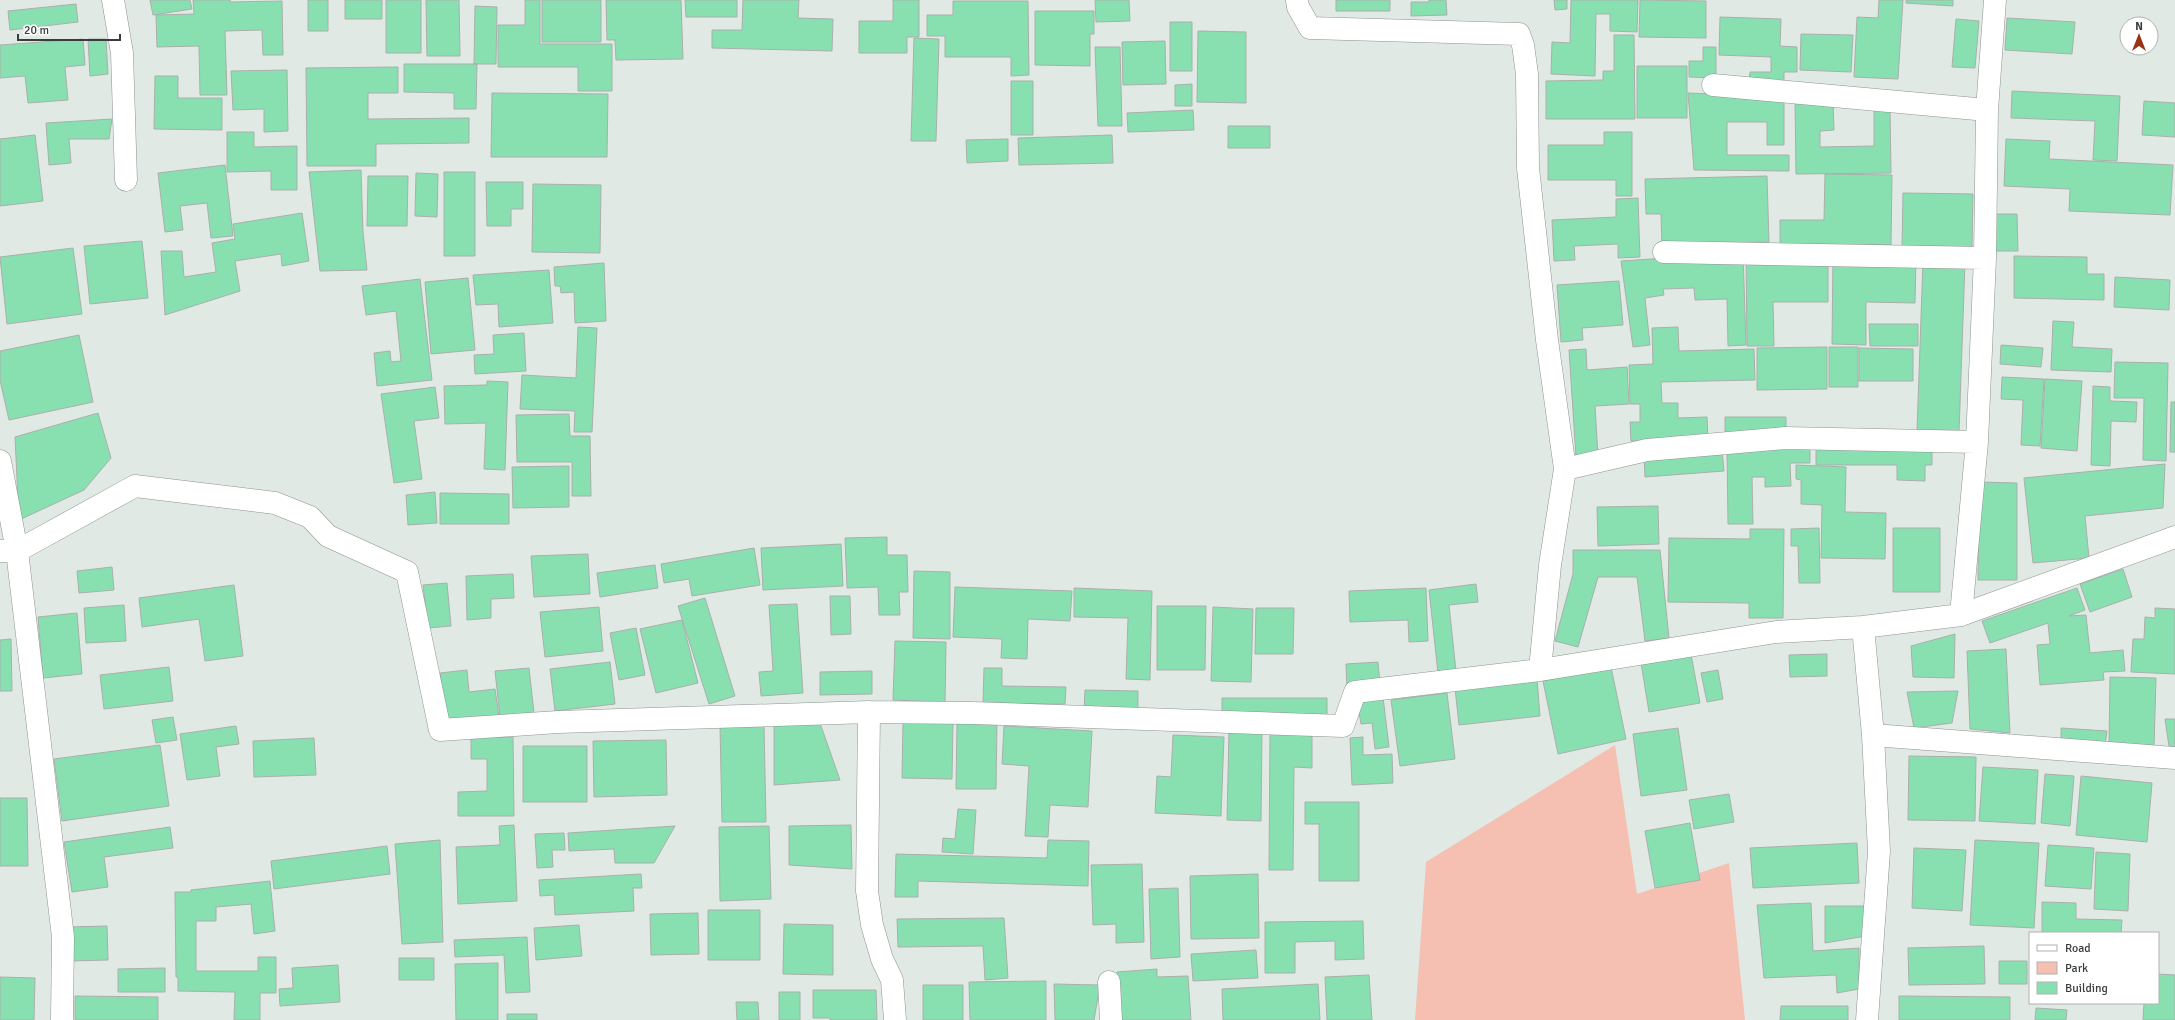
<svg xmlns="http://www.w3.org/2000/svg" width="2175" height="1020" font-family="Signika,sans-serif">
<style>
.green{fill:#f5c0b2}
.building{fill:#88e0b1;stroke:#a8b0ab}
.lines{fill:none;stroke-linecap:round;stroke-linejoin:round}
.minor-casing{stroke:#8c948f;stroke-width:23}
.minor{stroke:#fff;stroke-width:22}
</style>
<rect width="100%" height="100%" fill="#e1e9e4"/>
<!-- green -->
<path class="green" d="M1615,745l22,149 92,-31 16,157h-330l11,-158z"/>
<!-- building -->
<path class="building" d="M150,0h40l2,9 -39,6z
M193,0h37v2l52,-1 1,54h-20l-1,-25 -37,1 2,64h-27l-1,-49 -42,1 -1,-32 38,-1z
M308,0h20v31h-20z
M345,0h37v19h-37z
M386,0h35v53h-35z
M426,0h33l1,56h-33z
M525,0h15v44h72v47h-34v-24h-80v-42h27z
M542,0h59v42h-59z
M606,0h75l2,59 -67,1 -1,-20h-8z
M685,0h52v17h-51z
M743,0h56l-1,18 35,1 -1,32 -120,-3v-18h30z
M893,0h26v37h-12v16h-48v-32h34z
M1095,0h34l1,21 -34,1z
M1336,0h54v11h-54z
M1429,0h17l1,15 -36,1v-14h18z
M1554,0h13v9l-12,1z
M1571,0h67l-1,32 -27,-1v-17h-14l-1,62 -44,-2 1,-32 18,1z
M1640,0l66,1v37l-67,-1z
M1879,0h24l-5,79 -44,-2 3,-60 21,1z
M1906,0h47v6l-47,-3z
M953,1h75l1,74 -18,1v-19h-66v-21h-18v-21h26z
M76,4l2,18 -68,8 -2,-19z
M475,6l22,1 -1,57h-22z
M1035,11h59v23h-4v32l-55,-1z
M1720,17l61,2 -1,27 17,1v25h-13v13l-35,-1 1,-12h21v-15l-52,-2z
M2007,18l68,4 -3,32 -67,-4z
M1956,19l23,2 -4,47 -23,-1z
M1170,22h22v49h-22z
M1198,31l48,1v71l-49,-1z
M1801,34l52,1 -2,37 -51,-2z
M1614,35h20l1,84h-89v-38l57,-1v-9h11z
M914,38l25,1 -3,102h-25z
M83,39l2,26 -20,2 3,33 -40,3 -3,-27 -25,2v-33z
M88,39h18l2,35 -18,2z
M1165,41l1,43 -43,1 -1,-43z
M1095,47h25l2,79h-24z
M1703,47h13v31l-27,-1v-16h14z
M404,64h73l-1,45h-22v-16l-50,-1z
M1637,66h50v52h-50z
M398,67v26h-30v26l101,-1v25l-93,1v22h-69l-1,-98z
M287,70l1,61 -24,1v-23l-31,1 -2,-39z
M155,76h23v22h44v32l-68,-1z
M1011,81h22v54h-22z
M1192,84v22h-17v-21z
M2012,91l108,5 -3,65 -24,-1 2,-39 -84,-3z
M492,93l116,1 -1,63h-116z
M1688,93l96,4v48h-17v-23h-40v33h62v16l-95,-1z
M2144,101l31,2v34l-33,-2z
M1795,103h38l1,27 -14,1v16l54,-1v-39h16l1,66 -95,1z
M1193,110l1,20 -66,2 -1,-19z
M112,119l-3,20h-40l2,24 -22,2 -3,-42z
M1228,126h42v22h-42z
M227,132h27v15l43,-1v44h-26v-19l-44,1z
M1604,132h28v64h-16v-16h-68v-35h56z
M35,135l8,66 -43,5v-67z
M1112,135l1,28 -94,2 -1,-27z
M1008,139v22l-41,2 -1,-23z
M2006,139l44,2 -1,18 124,6 -3,50 -101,-4 1,-22 -66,-3z
M225,165l8,71 -22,2 -4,-35 -27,3 3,24 -18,2 -7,-59z
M361,170l2,62 4,38 -47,1 -11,-99z
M444,172h31v84h-31z
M416,173l22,1 -1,43 -22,-1z
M1825,174l67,1 -1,70 -111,-1v-24h44z
M368,176h40l-1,50h-40z
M1767,176l2,66 -64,1 -43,6 -1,-35h-15l-1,-35z
M486,182h37v27h-12v17h-24z
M533,184l68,1 -1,68 -68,-1z
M1903,193l70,1 -1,54 -70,-1z
M1638,198l2,59 -22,1v-14l-44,2 1,14 -21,1 -2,-41 64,-3v-18z
M302,213l7,48 -27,5 -1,-12 -46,7 5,30 -75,24 -4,-64h21l2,26 32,-5 -4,-29 23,-4 -2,-15z
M1992,214h25l1,37h-25z
M142,241l6,57 -58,6 -6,-58z
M73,248l9,66 -75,10 -7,-67z
M1743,253l3,92 -18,1 -1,-47 -32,1 -1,-12 -31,1 1,6 -19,3 5,47 -17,2 -12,-86z
M1828,256v46h-55l1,44h-27l-1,-89z
M2014,256l73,1v17h17v26l-90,-2z
M1833,257l83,1 -1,45 -49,-1v43l-34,-1z
M1923,261l42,1 -6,170 -42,-1z
M604,263l2,58 -31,2 -1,-31 -13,1 -1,-7h-5l-1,-19z
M549,270l4,53 -54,4 -1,-23 -22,1 -3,-30z
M2115,277l55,3 -1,30 -55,-3z
M468,278l7,72 -44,4 -6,-72z
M420,279l12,101 -55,6 -3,-33 16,-2 1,11 10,-1 -5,-50 -30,4 -4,-29z
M1619,281l4,44 -41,3 1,12 -22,2 -4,-57z
M2053,321l21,1 -2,25 40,2 -1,23 -60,-2z
M1869,324h49v22h-48z
M578,327l19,1 -5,104h-18l1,-21 -55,-2 2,-34 54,3z
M1678,327l1,24 75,-2 1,31 -94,2 1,21h16v15l29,-1 1,22 -77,2 -1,-19h10v-18h-10l-1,-39 24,-1 -1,-36z
M524,333l2,38 -51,3 -1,-19 20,-1 -1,-19z
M79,335l14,67 -84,18 -9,-40v-29z
M2001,345l42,3 -2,19 -41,-3z
M1827,347v42l-70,1v-42z
M1829,347h29v40h-29z
M1859,348l54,1v32h-54z
M1586,349l1,21 40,-3 2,37 -34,2 3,50 -22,1 -7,-107z
M2115,362l53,1 -2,98 -23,-1 1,-62h-30z
M2002,377l42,2 -4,67 -19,-1 2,-45 -22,-1z
M2045,379l37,2 -5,70 -36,-3z
M487,381l21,1 -3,88 -21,-1 2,-46 -41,1 -1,-38 43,-1z
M2093,386l17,1v14l27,1 -1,20 -25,-1 -1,45 -19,-1z
M435,387l4,31 -25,3 8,58 -28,4 -13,-89z
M2171,402h4v50h-5z
M98,413l13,45 -27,32 -65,30 -4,-83z
M569,414l1,22h20l1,60h-19v-34h-55l-1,-47z
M1725,417h61v18h-61z
M1810,447v16h-20l1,23 -26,1v-10h-13l1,47h-25l-1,-75z
M1816,449h116v16h-7v16l-28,-1v-15h-81z
M1722,450l2,21 -79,6 -1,-21z
M2165,464l-2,44 -78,8 4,42 -56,5 -9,-85z
M1796,465l50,2 -1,45 41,1 -1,46 -64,-1 1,-53 -21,-1v-24l-5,-1z
M569,466v41l-56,1 -1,-41z
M1979,482l38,1v97h-39z
M435,492l2,31 -29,2 -2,-30z
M440,493l69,1v30h-69z
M1658,506l1,38 -61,2 -1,-39z
M1819,528l1,55h-21l-1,-37h-7v-17z
M1893,528h47v64h-47z
M1750,529h34l-1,89h-34v-15l-81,-1 1,-64 81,1z
M887,537v18h20l1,37h-9l1,23h-21l-1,-28 -31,1 -2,-50z
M841,544l2,42 -80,4 -2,-42z
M754,548l6,37 -68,11 -3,-17 -25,4 -3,-19z
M1573,550h87l9,88 -24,3 -8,-64h-39l-20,70 -23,-6 18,-67z
M588,554l2,40 -56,3 -3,-41z
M655,565l3,23 -58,9 -3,-24z
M112,567l2,23 -35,3 -2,-22z
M2123,569l9,28 -42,15 -10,-28z
M914,571l36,1v67l-37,-1z
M513,574l1,24 -23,1v19l-24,2 -1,-44z
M447,583l4,43 -23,2 -5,-43z
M1476,584l2,18 -29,3 7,66 -18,2 -9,-83z
M234,585l9,71 -38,5 -6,-42 -57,8 -3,-29z
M955,587l117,4 -2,30 -42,-2 -1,40 -26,-1 1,-19 -49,-2z
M1074,588l78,3 -2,89 -24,-1 2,-61 -54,-1z
M1426,588l2,53 -19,1 -1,-22 -58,2 -1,-31z
M2077,588l8,22 -16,6 17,-1 4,38 33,-3 2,21 -22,1 1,8 -64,5 -3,-40 13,-1 -2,-21 -58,20 -8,-22z
M830,596h20l1,38 -20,1z
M705,598l30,98 -26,8 -31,-98z
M797,604l6,89 -42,3 -2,-24 14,-1 -4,-66z
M124,605l2,36 -40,2 -2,-35z
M1157,606h49l-1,64h-48z
M599,607l4,44 -58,6 -5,-45z
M1213,607l40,2 -2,73 -40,-1z
M1256,608h38l-1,46h-38z
M2155,608l20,1v65l-44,-2 2,-33h11l1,-22 10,1z
M77,613l5,61 -39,4 -5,-61z
M682,620l16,63 -42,10 -16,-64z
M636,628l9,47 -26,5 -9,-47z
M1955,634l-1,44 -41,-1 -2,-31z
M11,639l1,52h-12v-51z
M895,641l51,1 -1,60 -52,-2z
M2006,649l4,84 -40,-4 -3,-78z
M1691,654l9,49 -51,9 -8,-49z
M1827,654v22l-37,1 -1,-22z
M610,662l5,42 -60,7 -5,-42z
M1378,662l2,22 -33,3 -1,-23z
M169,667l4,34 -69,8 -4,-34z
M1611,667l15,72 -68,15 -15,-73z
M529,668l5,45 -34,4 -5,-46z
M984,668h18v18l64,1 -1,17 -82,-1z
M467,670l2,22 26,-3 4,28 -53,6 -6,-50z
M1718,670l5,29 -16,3 -6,-29z
M872,671v23l-52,1v-23z
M2110,677l46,1 -2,68 -45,-1z
M1537,679l3,37 -81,9 -4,-37z
M1085,690l53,1v21l-54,-1z
M1958,691l-6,32 -38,5 -7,-36z
M1447,693l8,66 -55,7 -9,-66z
M1383,697l6,50 -14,2 -3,-26 -11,1 -4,-23z
M1222,698h105v19h-105z
M173,717l4,23 -21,3 -4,-23z
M2165,719h10v28l-6,-1z
M903,722l50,1 -1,56 -50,-1z
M957,722h40l-1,67h-40z
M774,723h46l20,57 -66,5z
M764,725l2,97h-44l-2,-96z
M236,726l3,18 -23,3 4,29 -33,4 -7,-46z
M1004,726l88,5 -4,76 -38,-2 -2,32 -23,-1 4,-70 -27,-2z
M1678,728l9,62 -46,6 -8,-62z
M2061,728l46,3 -2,14 -44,-6z
M1229,731h33l-1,90 -34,-1z
M1270,733h42v35l-18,-1 -1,103h-24z
M1173,735l51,2 -3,79 -66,-3 2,-37 14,1z
M471,737h42l1,79h-56v-24l29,-1v-32h-16z
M1363,737v18l29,-1 1,29 -41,2 -2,-47z
M314,738l2,37 -62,2 -1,-36z
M666,740l1,55 -73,2 -1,-56z
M160,745l9,61 -107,15 -8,-62z
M523,746h64v56h-64z
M1909,756l67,1 -1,64 -67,-1z
M1983,767l55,3 -3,54 -56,-3z
M2045,774l29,2 -4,50 -29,-3z
M2081,776l71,7 -5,59 -71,-7z
M1729,794l5,28 -40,7 -5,-29z
M0,798h27l1,68h-28z
M1305,802h54v79h-40v-57h-14z
M958,809l18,1 -3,44 -31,-2 1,-14 12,1z
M1690,823l10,57 -45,8 -10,-57z
M514,825l3,76 -59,3 -2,-57 44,-2 -1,-19z
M851,825l1,44 -63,-4v-39z
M675,826l-21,37h-39l-1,-14 -45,2 -1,-18z
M769,826l2,73 -51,2 -1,-74z
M170,827l3,21 -69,9 4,30 -36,5 -8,-50z
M564,833l1,17h-13l1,17 -16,1 -2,-34z
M440,840l3,102 -41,2 -7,-100z
M1048,840l41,1 -1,45 -170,-5v16h-23l1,-43 151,4z
M1975,840l64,3 -5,85 -64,-3z
M1857,843l2,40 -106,5 -3,-40z
M2048,845l46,3 -3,41 -46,-3z
M387,846l3,28 -116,15 -3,-28z
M1914,848l52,2 -4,61 -50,-3z
M2096,852l34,2 -2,57 -34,-2z
M1142,864l2,78 -28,1v-19l-23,1 -2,-60z
M641,874l1,14h-9l1,23 -79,4 -1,-20 -14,1 -1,-16z
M1258,874l1,64 -68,1 -1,-63z
M270,881l5,50 -21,3 -3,-30 -35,3v14h-20v50h62v-14h18v36h-16v27h-26l1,-28 -57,-1v-14h-2l-1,-85h16v-2z
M1178,888l2,69 -29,2 -2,-70z
M2042,902l34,1v16l46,1 -1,13h-79z
M1811,903l2,48 46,-3v41l-22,4 -1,-18 -72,3 -7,-73z
M1825,906h42l-1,30 -41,7z
M708,910h52v50h-52z
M698,913l1,41 -48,1 -1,-41z
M1004,918l4,60 -23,2 -2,-34 -85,1 -1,-28z
M1363,921l1,38 -29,1v-19l-40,1v31h-30v-51z
M784,924l49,1v50l-50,-1z
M579,925l3,31 -46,4 -2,-32z
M107,926l1,34 -38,1 -1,-34z
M527,937l3,55 -24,1 -2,-38 -49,2 -1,-17z
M1984,946l1,38 -76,1 -1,-37z
M1256,950l2,28 -65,3 -2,-27z
M399,958h35v22h-35z
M1999,961h28v23h-28z
M498,963v57h-42l-1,-56z
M338,965l2,37 -60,4 -1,-17 14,-1 -1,-20z
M165,968v24h-47v-23z
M1157,969v8l31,-1 3,44h-71l-3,-48z
M2158,974l17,1v45h-32l1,-17h14z
M1369,975l3,45h-45l-2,-43z
M0,977l35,1 -1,42h-34z
M1046,981v39h-76l-1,-38z
M1054,984l46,1 -6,35h-39z
M1318,984l2,36h-97l-1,-31z
M923,985h40v35h-40z
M813,990h63l1,30h-47v-2h-17z
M779,992h21v28h-21z
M75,996l83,1v23h-83z
M1899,996l111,1v23h-111z
M736,1002h22l1,18h-22z
M1781,1006h67v14h-68z
M2036,1008l31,2 -1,10h-31z
M507,1014h30v6h-30z"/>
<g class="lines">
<!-- minor casing -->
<g class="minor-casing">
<path id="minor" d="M113,0l9,53 4,127
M1297,0l1,7 12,21 209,6 4,11 4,29 1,94 19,172 18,129 -15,96 -10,105
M1713,85l274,25
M1664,252l321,6
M0,461l17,90 46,386 -1,83
M1565,469l82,-19 138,-12 192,4
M0,551h17l118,-65 140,17 35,14 18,19 79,36 33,158 118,-8 311,-10 103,1 371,13 12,-34 185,-22 236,-38 87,-5
M1961,615l16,-173 8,-184 2,-148 8,-110
M869,712l-2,179 5,34 10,34 10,21 3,40
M1873,735l302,23
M1109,982l2,38
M1867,1020l12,-169 -6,-116 -10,-108 98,-12 214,-78"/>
</g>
<!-- minor -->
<use href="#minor" class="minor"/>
</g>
<!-- legend -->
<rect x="2029" y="932" width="130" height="72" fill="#ffffff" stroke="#afb1b0"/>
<rect x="2037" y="945" width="20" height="6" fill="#ffffff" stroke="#afb1b0"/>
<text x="2065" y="952" font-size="12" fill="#383c3a">Road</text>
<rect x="2037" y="962" width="20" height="12" fill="#f5c0b2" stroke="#afb1b0"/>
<text x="2065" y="972" font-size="12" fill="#383c3a">Park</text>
<rect x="2037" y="982" width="20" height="12" fill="#88e0b1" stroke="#afb1b0"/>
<text x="2065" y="992" font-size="12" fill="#383c3a">Building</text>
<!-- north arrow -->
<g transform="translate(2139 36)"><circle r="19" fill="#ffffff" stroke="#afb1b0"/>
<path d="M0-3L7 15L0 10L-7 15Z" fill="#9a3216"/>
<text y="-6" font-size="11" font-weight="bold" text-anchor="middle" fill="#383c3a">N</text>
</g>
<!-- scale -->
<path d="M18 34v6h102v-6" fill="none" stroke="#383c3a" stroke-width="2"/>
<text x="24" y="34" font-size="12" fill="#383c3a" stroke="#ffffff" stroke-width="3" paint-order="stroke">20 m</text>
</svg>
